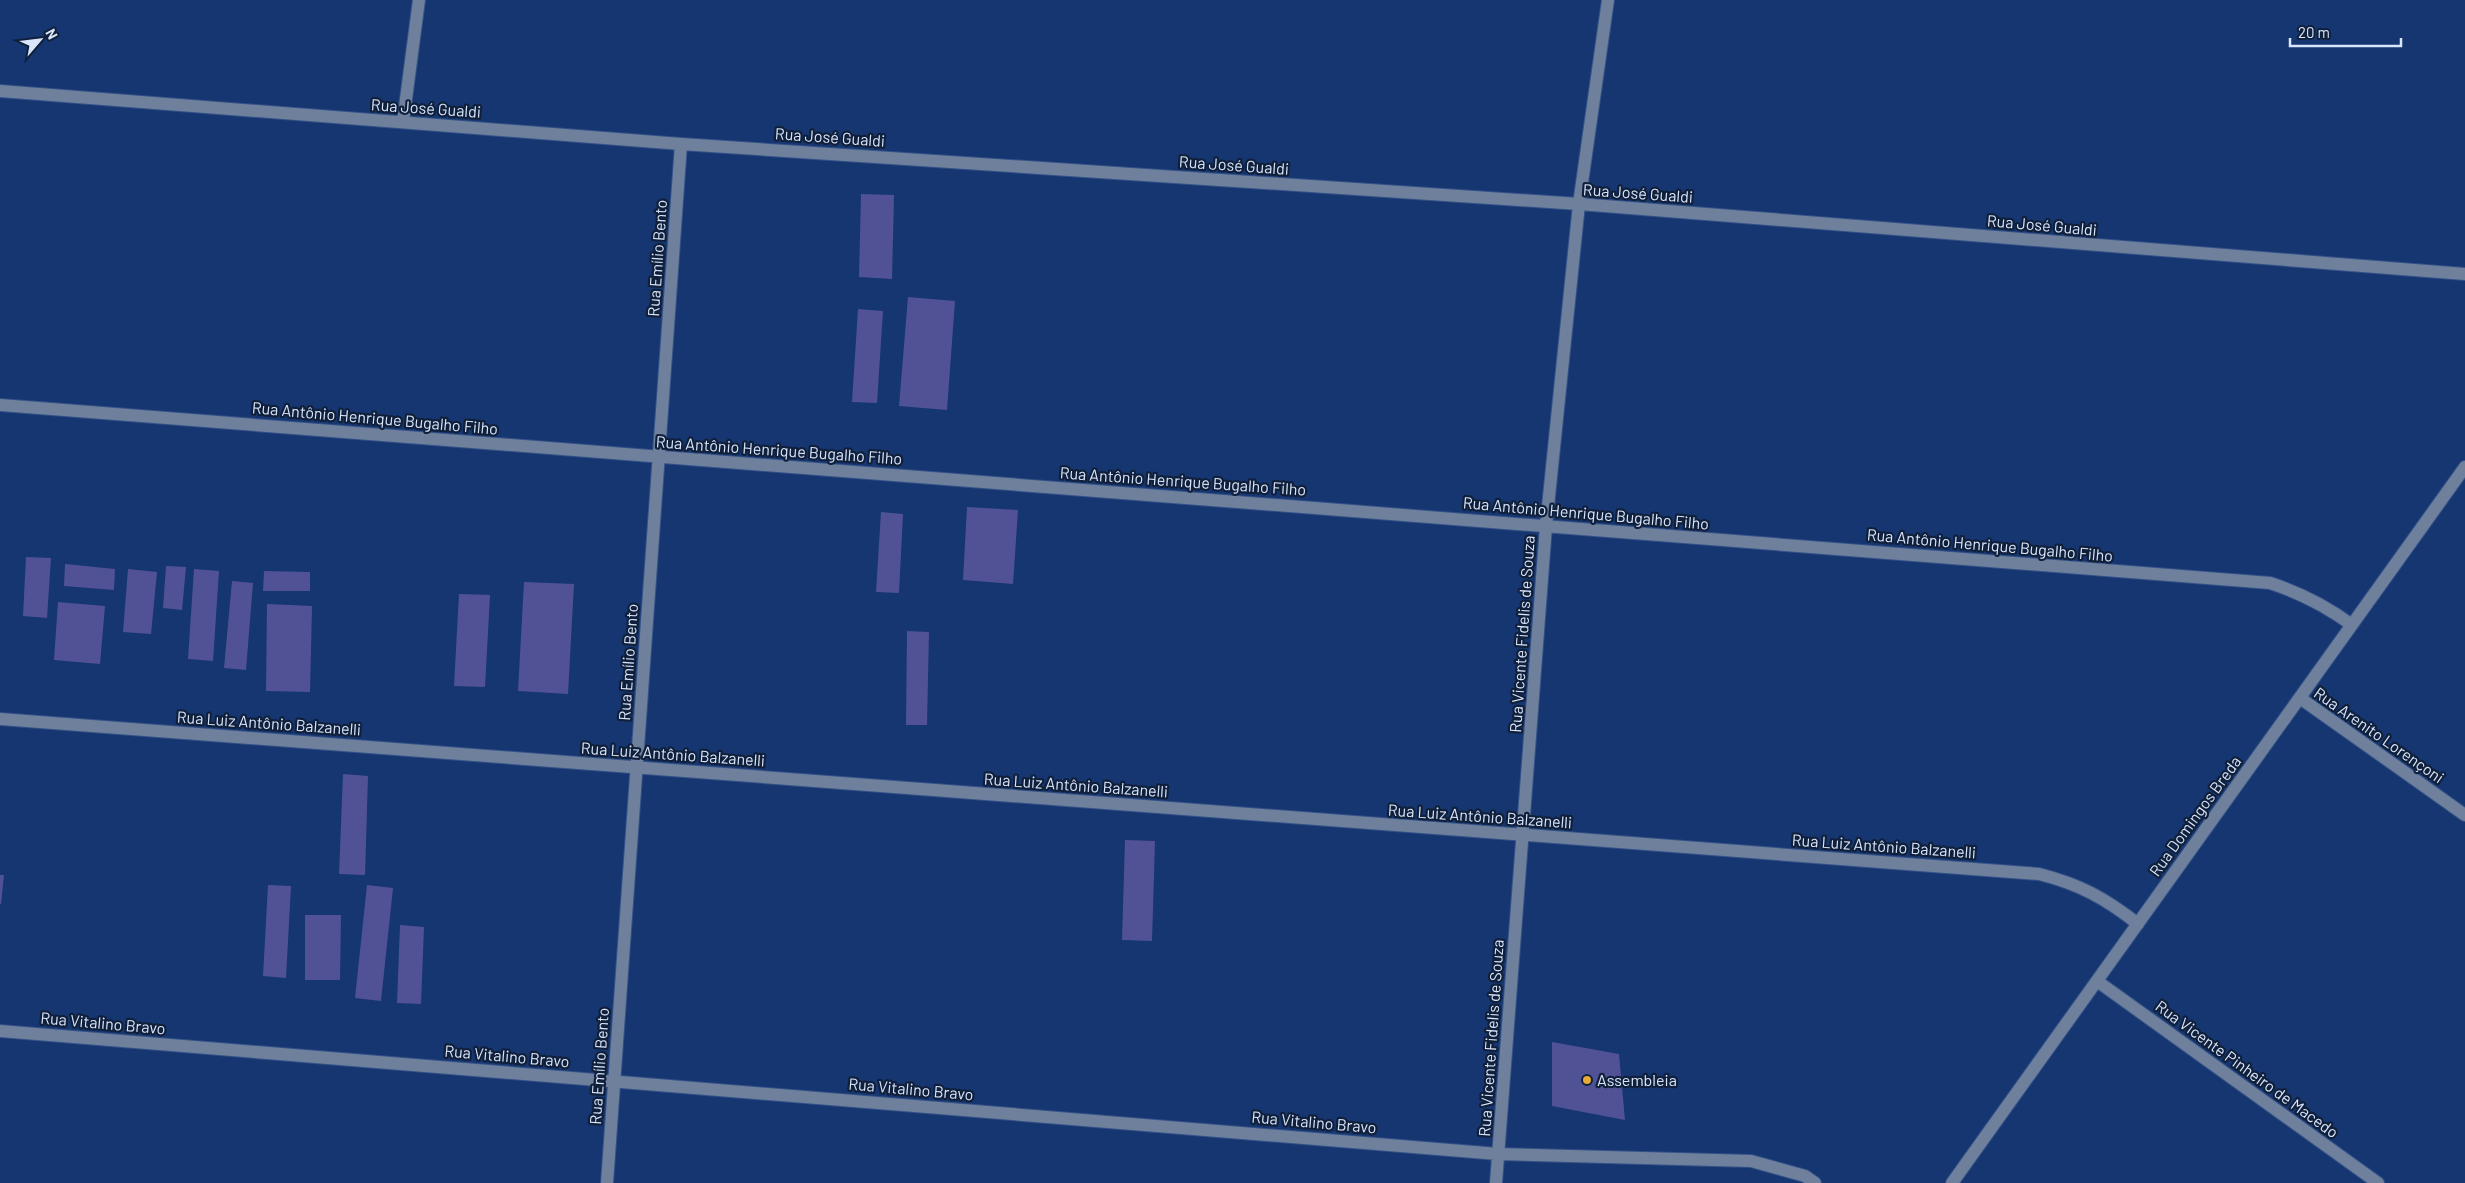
<svg xmlns="http://www.w3.org/2000/svg" width="2465" height="1183" font-family="Barlow,sans-serif">
<style>
.building{fill:#515296}
.lines{fill:none;stroke-linecap:round;stroke-linejoin:round}
.minor-casing{stroke:#345287;stroke-width:14}
.minor{stroke:#6f809d;stroke-width:12}
.poi-dot{fill:#e6ac36;stroke:#11203a;stroke-width:2}
.labels{text-anchor:middle;stroke-width:4.5;stroke-linejoin:round;paint-order:stroke}
.street-label{font-size:16px;fill:#d8e5fb;stroke:#11203a}
.poi-label{font-size:16px;fill:#d8e5fb;stroke:#11203a;text-anchor:start}
</style>
<rect width="100%" height="100%" fill="#153671"/>
<!-- building -->
<path class="building" d="M861,194l33,1 -2,84 -33,-2z
M908,297l47,4 -8,109 -48,-4z
M858,309l25,2 -6,92 -25,-1z
M967,507l51,3 -5,74 -50,-4z
M881,512l22,2 -4,79 -23,-1z
M26,557l25,1 -4,60 -24,-2z
M65,564l50,5 -1,21 -50,-4z
M166,566l20,1 -4,43 -19,-2z
M128,569l29,3 -6,62 -28,-2z
M194,569l25,2 -6,90 -25,-2z
M264,571l46,1v19h-47z
M232,581l21,2 -7,87 -22,-2z
M524,582l50,2 -6,110 -50,-3z
M459,594l31,1 -5,92 -31,-1z
M58,602l47,4 -5,58 -46,-4z
M267,604l45,2 -2,86 -44,-1z
M907,631l22,1 -2,93h-21z
M343,774l25,2 -3,99 -26,-1z
M1125,840l30,1 -3,100 -30,-1z
M0,875h4l-3,29h-1z
M268,885l23,1 -5,92 -23,-2z
M367,885l26,3 -12,113 -26,-3z
M305,915h36l-1,65h-35z
M400,925l24,2 -3,77 -24,-1z
M1552,1042l67,12 6,66 -73,-14z"/>
<g class="lines">
<!-- minor casing -->
<g class="minor-casing">
<path id="minor" d="M0,91l681,53 898,60 886,70
M403,122l16,-122
M0,405l2270,178c31,10 56,23 82,42
M2300,698l165,117
M0,719l2039,155c40,10 66,24 99,50
M2097,981l281,202
M0,1031l1498,123 253,7 54,15 10,7
M607,1183l74,-1039
M1496,1183l50,-657 33,-322 29,-204
M1952,1183l513,-716"/>
</g>
<!-- minor -->
<use href="#minor" class="minor"/>
</g>
<!-- markers -->
<circle class="poi-dot" cx="1587" cy="1080" r="5"/>
<g class="labels">
<!-- street labels -->
<g class="street-label">
<text transform="translate(426 108) rotate(4)" y="6">Rua José Gualdi</text>
<text transform="translate(830 137) rotate(4)" y="6">Rua José Gualdi</text>
<text transform="translate(1234 165) rotate(4)" y="6">Rua José Gualdi</text>
<text transform="translate(1638 193) rotate(4)" y="6">Rua José Gualdi</text>
<text transform="translate(2042 225) rotate(5)" y="6">Rua José Gualdi</text>
<text transform="translate(657 258) rotate(-86)" y="6">Rua Emílio Bento</text>
<text transform="translate(375 418) rotate(5)" y="6">Rua Antônio Henrique Bugalho Filho</text>
<text transform="translate(779 450) rotate(4)" y="6">Rua Antônio Henrique Bugalho Filho</text>
<text transform="translate(1183 481) rotate(4)" y="6">Rua Antônio Henrique Bugalho Filho</text>
<text transform="translate(1586 513) rotate(5)" y="6">Rua Antônio Henrique Bugalho Filho</text>
<text transform="translate(1990 545) rotate(5)" y="6">Rua Antônio Henrique Bugalho Filho</text>
<text transform="translate(1522 634) rotate(-86)" y="6">Rua Vicente Fidelis de Souza</text>
<text transform="translate(628 662) rotate(-86)" y="6">Rua Emílio Bento</text>
<text transform="translate(269 723) rotate(4)" y="6">Rua Luiz Antônio Balzanelli</text>
<text transform="translate(2379 735) rotate(35)" y="6">Rua Arenito Lorençoni</text>
<text transform="translate(673 754) rotate(4)" y="6">Rua Luiz Antônio Balzanelli</text>
<text transform="translate(1076 785) rotate(4)" y="6">Rua Luiz Antônio Balzanelli</text>
<text transform="translate(1480 816) rotate(4)" y="6">Rua Luiz Antônio Balzanelli</text>
<text transform="translate(2195 816) rotate(-54)" y="6">Rua Domingos Breda</text>
<text transform="translate(1884 846) rotate(4)" y="6">Rua Luiz Antônio Balzanelli</text>
<text transform="translate(103 1023) rotate(5)" y="6">Rua Vitalino Bravo</text>
<text transform="translate(1491 1038) rotate(-86)" y="6">Rua Vicente Fidelis de Souza</text>
<text transform="translate(507 1056) rotate(5)" y="6">Rua Vitalino Bravo</text>
<text transform="translate(599 1066) rotate(-86)" y="6">Rua Emílio Bento</text>
<text transform="translate(2247 1069) rotate(36)" y="6">Rua Vicente Pinheiro de Macedo</text>
<text transform="translate(911 1089) rotate(5)" y="6">Rua Vitalino Bravo</text>
<text transform="translate(1314 1122) rotate(5)" y="6">Rua Vitalino Bravo</text>
</g>
<!-- poi labels -->
<g class="poi-label">
<text x="1597" y="1086">Assembleia</text>
</g>
</g>
<!-- north arrow -->
<g transform="translate(40 40) rotate(62)" stroke="#11203a" stroke-width="4" paint-order="stroke">
<path d="M0-4L9 19L0 12L-9 19Z" fill="#d8e5fb"/>
<text y="-8" font-size="14" font-weight="bold" text-anchor="middle" fill="#d8e5fb">N</text>
</g>
<!-- scale -->
<path d="M2290 38v8h111v-8" fill="none" stroke="#d8e5fb" stroke-width="2.5"/>
<text x="2298" y="38" font-size="15" fill="#d8e5fb" stroke="#11203a" stroke-width="4" paint-order="stroke">20 m</text>
</svg>
